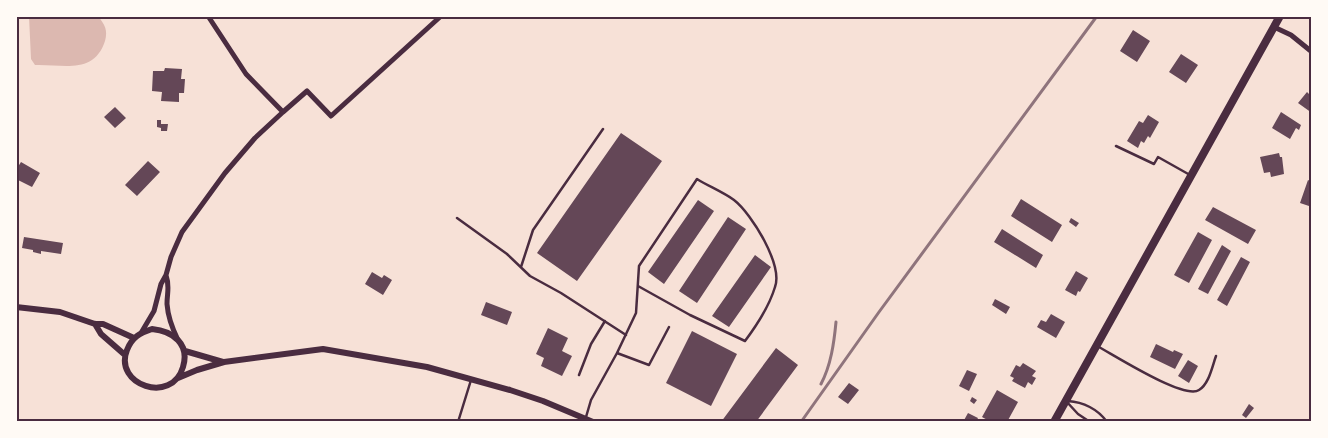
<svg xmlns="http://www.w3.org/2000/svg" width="1328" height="438" font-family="Commissioner,sans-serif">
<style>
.water{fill:#dcb8b0}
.building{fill:#644757}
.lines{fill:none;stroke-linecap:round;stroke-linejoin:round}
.service{stroke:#4a2c40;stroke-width:2.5}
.minor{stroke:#4a2c40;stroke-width:5}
.tertiary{stroke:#4a2c40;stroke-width:6}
.primary{stroke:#4a2c40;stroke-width:8}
.rail{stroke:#8f747c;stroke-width:3}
.neatline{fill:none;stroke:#4a2c40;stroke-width:2}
</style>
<rect width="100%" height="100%" fill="#f7e1d7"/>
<!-- water -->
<path class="water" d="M29,16h69c7,9 10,14 7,25 -11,34 -42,23 -70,24l-4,-6z"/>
<!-- building -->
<path class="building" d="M1133,30l17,11 -13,21 -17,-11z
M1181,54l17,11 -12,18 -17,-11z
M165,68l17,1 -1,10h4l-1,14h-5v9l-18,-1 1,-9 -10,-1 1,-20h11z
M1312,90v23l-14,-10 9,-11 2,2z
M115,107l11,11 -11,10 -11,-11z
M1281,112l20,13 -2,5 -3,-2 -6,11 -18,-11z
M1148,115l11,7 -9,16 -2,-2 -4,7 -3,-2 -3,7 -11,-7 12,-20 4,2z
M157,120h4v4h7l-1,7h-6v-3l-4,-1z
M621,133l41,28 -85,120 -40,-28z
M1279,153l1,4h2l2,17 -13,3 -1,-5 -6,1 -4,-16z
M148,161l12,11 -23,24 -12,-11z
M21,162l19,11 -8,14 -16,-8v-9z
M1308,180l4,2v25l-12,-4z
M1021,199l41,26 -10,17 -41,-26z
M698,200l16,11 -50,73 -16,-12z
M1213,207l43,23 -8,14 -43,-24z
M728,217l18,12 -49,74 -18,-12z
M1071,218l8,5 -3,4 -7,-5z
M1002,229l41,26 -7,13 -42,-26z
M1198,232l14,8 -23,43 -15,-8z
M24,237l39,6 -2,11 -20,-3v3l-8,-2v-2l-11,-2z
M1222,245l9,6 -23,43 -10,-5z
M755,255l16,12 -42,60 -17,-11z
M1241,257l9,5 -23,44 -10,-6z
M1076,271l12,7 -8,14 -2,-1 -2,5 -11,-6z
M372,272l10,6 2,-3 8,5 -9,15 -18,-11z
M995,299l15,8 -4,7 -14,-9z
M486,302l26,10 -5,13 -26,-10z
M1051,314l14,8 -9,16 -19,-11 4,-7 5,2z
M548,328l20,10 -6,13 10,5 -10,20 -21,-10 3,-8 -8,-4z
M692,331l45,23 -26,52 -45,-23z
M1156,344l17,8 1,-2 9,4 -8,15 -25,-12z
M776,348l22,17 -42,57h-35z
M1188,360l10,6 -9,17 -11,-7z
M1023,363l13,8 -4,5 4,2 -4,7 -4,-3 -3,6 -13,-7 2,-3 -4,-2 6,-11 4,2z
M967,370l10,4 -8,17 -10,-5z
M849,383l10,7 -11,14 -10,-7z
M997,390l21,12 -11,20h-16l-9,-5z
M972,397l5,3 -3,4 -4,-3z
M1249,404l5,4 -8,10 -4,-3z
M968,413l10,5 -2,4h-13z"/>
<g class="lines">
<!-- service -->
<path class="service" d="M1116,146l38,18 4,-7 32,18
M457,218l50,36 23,22 31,17 65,42
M521,267l12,-37 70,-101
M1097,346c17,9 87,54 102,44 10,-6 13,-23 17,-34
M617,353l32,12 20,-38
M579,375l12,-31 14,-23
M1066,401l12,13 12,8
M1068,401c15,1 30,8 39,21
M586,417l5,-17 26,-47 19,-40 3,-47 58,-87c11,7 26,13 37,21 18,14 49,65 41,87 -6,20 -18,38 -30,54l-55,-26 -52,-29
M458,422l13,-42"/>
<!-- minor -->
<path class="minor" d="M1274,27l17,8 21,17
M283,112l24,-21 24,25 110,-100
M166,275c4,11 1,18 1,29 1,14 5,24 11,36
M141,333l13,-22 7,-27 5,-9 5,-18 11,-25 43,-59 30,-35 28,-26 -37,-38 -38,-58"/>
<!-- tertiary -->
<path class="tertiary" d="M16,307l44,5 35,12h8l31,14
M95,324l6,10 24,21
M152,329c21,2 38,15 31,38 -11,38 -70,18 -56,-17 5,-13 13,-17 25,-21z
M185,351l38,11
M178,378l19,-8 27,-8 99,-13 104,18 83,23 33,11 50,21"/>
<!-- primary -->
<path class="primary" d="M1054,422l226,-406"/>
<!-- rail -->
<path class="rail" d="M821,384c10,-19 13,-41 15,-62
M801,422l78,-110 218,-296"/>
</g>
<!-- border -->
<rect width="1328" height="438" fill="none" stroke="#fffaf5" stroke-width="35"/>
<rect x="18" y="18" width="1292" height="402" class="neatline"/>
</svg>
